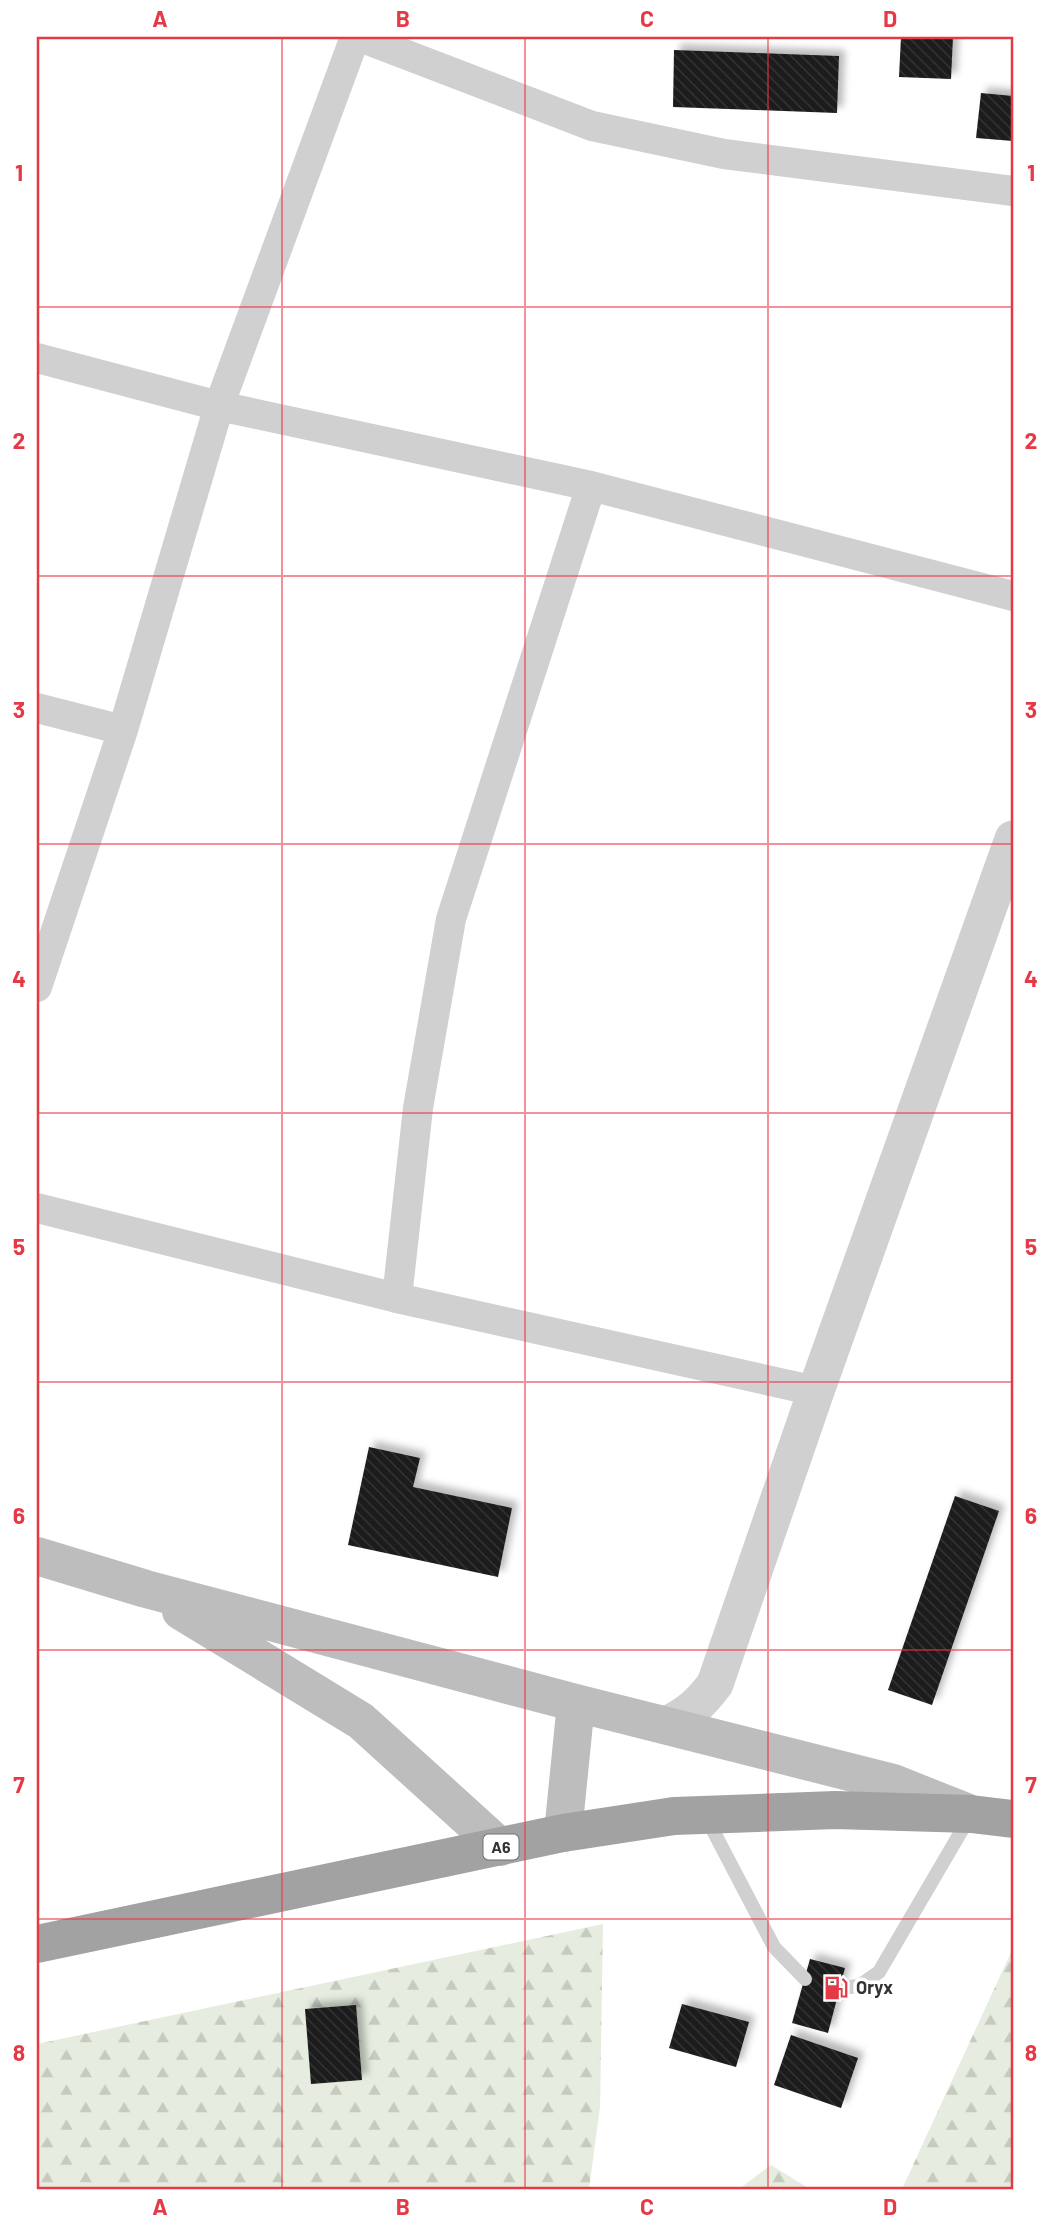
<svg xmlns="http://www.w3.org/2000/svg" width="1050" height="2226" font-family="Barlow,sans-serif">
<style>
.forest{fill:url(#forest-firs)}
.building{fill:url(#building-back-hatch);filter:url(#shadow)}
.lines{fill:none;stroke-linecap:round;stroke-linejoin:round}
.service{stroke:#d0d0d0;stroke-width:14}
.minor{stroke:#d0d0d0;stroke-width:30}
.tertiary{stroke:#d0d0d0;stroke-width:37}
.secondary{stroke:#bdbdbd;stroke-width:38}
.trunk{stroke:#a2a2a2;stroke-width:38}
.grid{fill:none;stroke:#e63946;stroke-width:2;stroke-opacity:0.55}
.labels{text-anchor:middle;stroke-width:7;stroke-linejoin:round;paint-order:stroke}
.shield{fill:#fff;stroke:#707070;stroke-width:2}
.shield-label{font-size:16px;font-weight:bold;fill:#333}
.poi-label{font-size:18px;font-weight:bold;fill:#333;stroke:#fff;text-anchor:start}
.neatline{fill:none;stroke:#e63946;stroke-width:2.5}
.grid-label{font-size:23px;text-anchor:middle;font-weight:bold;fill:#e63946}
</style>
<defs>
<pattern id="forest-firs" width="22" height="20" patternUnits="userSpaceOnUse" patternTransform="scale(1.75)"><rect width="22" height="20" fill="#e6ecdf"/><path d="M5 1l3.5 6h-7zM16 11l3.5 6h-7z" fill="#c6cbc0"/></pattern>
<pattern id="building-back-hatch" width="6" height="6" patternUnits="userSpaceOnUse" patternTransform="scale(1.75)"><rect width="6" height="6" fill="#1a1a1a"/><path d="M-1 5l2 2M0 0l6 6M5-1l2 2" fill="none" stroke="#333"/></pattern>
<filter id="shadow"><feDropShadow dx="6" dy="-6" stdDeviation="3.5" flood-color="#0004"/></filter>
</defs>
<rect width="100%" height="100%" fill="#fff"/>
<!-- forest -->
<path class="forest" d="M603,1924l-3,183 -11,82h-552v-145z
M1013,1948v241h-111z
M771,2165l39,24h-71z"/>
<!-- building -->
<path class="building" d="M901,37h52l-2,42 -52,-2z
M674,50l165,6 -2,57 -164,-6z
M981,93l32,3v45l-37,-3z
M369,1447l51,11 -7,29 99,21 -14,69 -150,-32z
M955,1496l44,15 -67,194 -44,-15z
M810,1959l35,9 -17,65 -36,-10z
M682,2004l67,18 -13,45 -67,-19z
M356,2005l6,75 -51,4 -6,-75z
M791,2035l67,23 -17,50 -67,-23z"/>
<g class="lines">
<!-- service -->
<path class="service" d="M707,1819l67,128 31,32
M840,1988l19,-2 20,-14 90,-154"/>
<!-- minor -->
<path class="minor" d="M360,37l232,89 132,28 289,37
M37,358l182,48 372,80 422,110
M37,708l86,22
M37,987l86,-257 96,-324 136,-369
M37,1208l360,90 419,93
M397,1298l21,-190 33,-189 140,-433"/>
<!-- tertiary -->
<path class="tertiary" d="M666,1725c23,-11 34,-21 49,-41l101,-293 197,-552"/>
<!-- secondary -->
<path class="secondary" d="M37,1556l109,33 430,114 317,80 73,29
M181,1611l180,110 139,126
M563,1833l13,-130"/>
<!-- trunk -->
<path class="trunk" d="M37,1944l526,-111 111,-17 161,-6 136,4 42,5"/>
</g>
<!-- grid -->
<path class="grid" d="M282,37v2152M525,37v2152M768,37v2152M37,307h976M37,576h976M37,844h976M37,1113h976M37,1382h976M37,1650h976M37,1919h976"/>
<!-- icons -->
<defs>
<g id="fuel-bare" transform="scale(1.89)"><path d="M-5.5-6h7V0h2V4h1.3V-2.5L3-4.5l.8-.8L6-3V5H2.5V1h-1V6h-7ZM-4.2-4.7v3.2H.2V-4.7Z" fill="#e63946" stroke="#fff" stroke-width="2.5" paint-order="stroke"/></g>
</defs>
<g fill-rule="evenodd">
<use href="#fuel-bare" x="836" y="1988"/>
</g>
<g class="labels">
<!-- shield labels -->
<rect class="shield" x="483.5" y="1834.5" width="35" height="25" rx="5"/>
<g class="shield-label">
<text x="501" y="1853">A6</text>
</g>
<!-- poi labels -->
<g class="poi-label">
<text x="856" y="1994">Oryx</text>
</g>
</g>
<!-- border -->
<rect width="1050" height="2226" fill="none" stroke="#ffffff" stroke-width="77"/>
<rect x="38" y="38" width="974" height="2150" class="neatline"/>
<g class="grid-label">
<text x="160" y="27">A</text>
<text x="403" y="27">B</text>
<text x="647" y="27">C</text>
<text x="890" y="27">D</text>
<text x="19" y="181">1</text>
<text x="1031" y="181">1</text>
<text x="19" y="449">2</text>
<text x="1031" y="449">2</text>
<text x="19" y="718">3</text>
<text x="1031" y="718">3</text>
<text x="19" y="987">4</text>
<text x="1031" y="987">4</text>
<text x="19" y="1255">5</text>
<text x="1031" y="1255">5</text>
<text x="19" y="1524">6</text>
<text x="1031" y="1524">6</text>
<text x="19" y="1793">7</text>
<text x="1031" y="1793">7</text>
<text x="19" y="2061">8</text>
<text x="1031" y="2061">8</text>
<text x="160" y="2215">A</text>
<text x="403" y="2215">B</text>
<text x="647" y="2215">C</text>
<text x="890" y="2215">D</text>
</g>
</svg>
